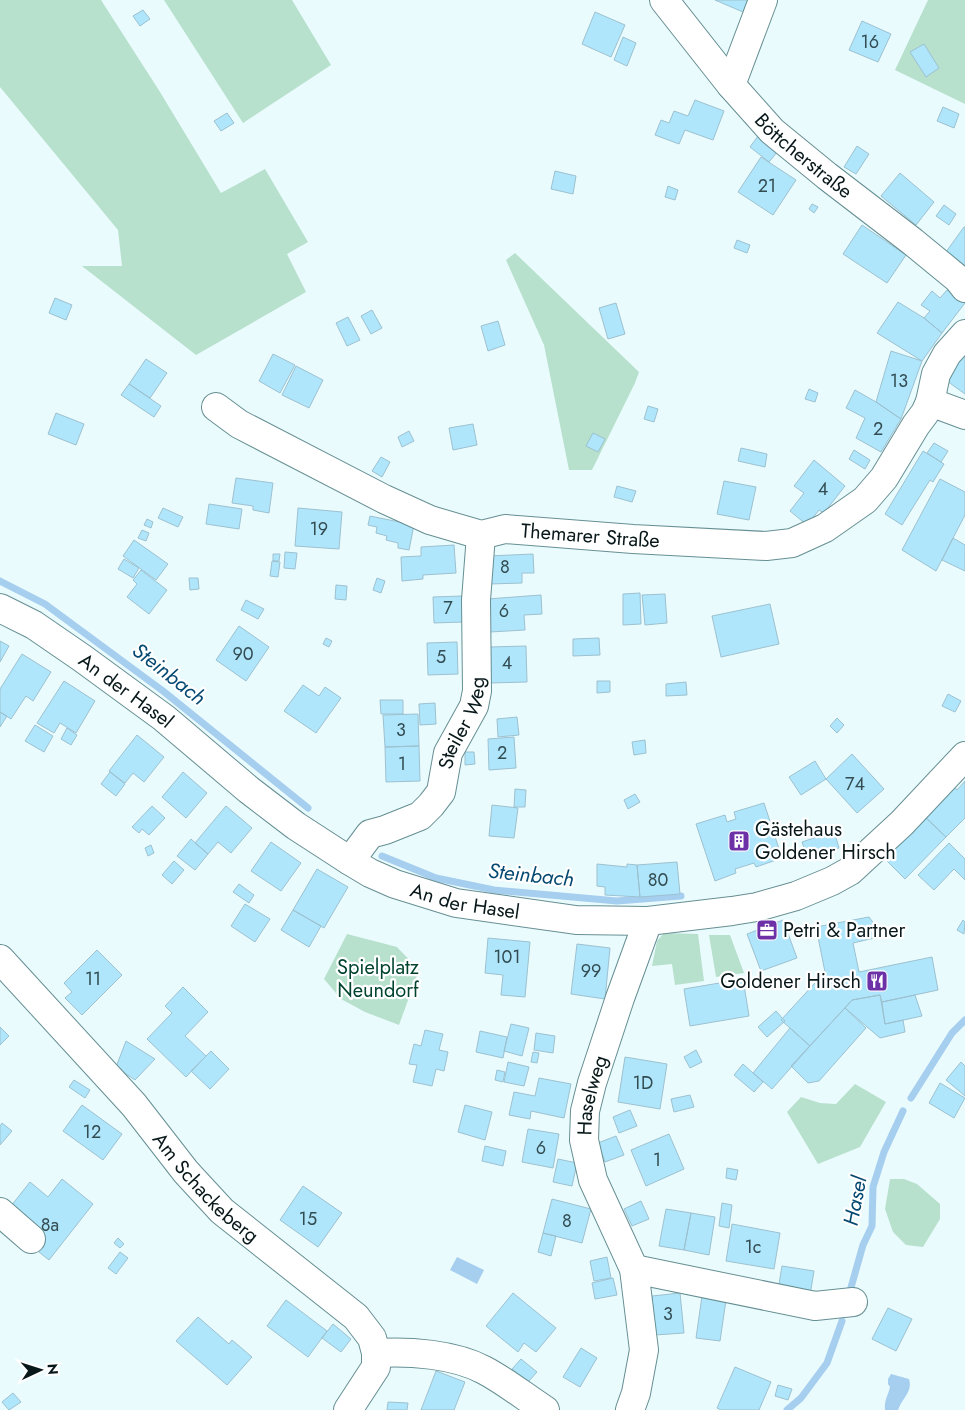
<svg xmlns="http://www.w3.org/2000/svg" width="965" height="1410" font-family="Jost,sans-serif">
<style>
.green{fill:#b7e0cd}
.water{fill:#a6ceee}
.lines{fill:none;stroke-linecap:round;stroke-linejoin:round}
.stream{stroke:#a6ceee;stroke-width:7}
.building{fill:#b0e6fb;stroke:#9cc1d0}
.minor-casing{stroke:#668f93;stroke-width:30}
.minor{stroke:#fff;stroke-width:28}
.labels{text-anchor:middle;stroke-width:4.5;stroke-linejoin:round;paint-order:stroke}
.number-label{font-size:18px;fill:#324c52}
.street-label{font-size:20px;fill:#08181a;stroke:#fff}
.poi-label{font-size:20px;fill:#08181a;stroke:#fff;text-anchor:start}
.park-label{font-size:20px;fill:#00442f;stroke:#fff}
.water-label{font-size:21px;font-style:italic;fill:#054972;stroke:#fff}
</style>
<rect width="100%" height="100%" fill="#eafbfd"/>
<!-- green -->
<path class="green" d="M0,0h101l59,92 61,101 44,-24 43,73 -21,12 19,38 -110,63 -114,-89h40l-4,-36 -118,-143z
M164,0h128l39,65 -88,58z
M928,0h37v104l-70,-34z
M515,253l124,119 -4,11 -43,87h-23l-25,-125 -38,-85z
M664,933l34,1 6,47 -29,4 -3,-21 -20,2 5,-25z
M347,934l50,13 22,23 -20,55 -34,-13 -24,-13 -17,-20z
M709,935h21l14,38 -28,4z
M855,1084l31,18 -26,45 -42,17 -31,-52 14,-15 19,6 16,1z
M890,1179h14l13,5 23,20v15l-17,28 -17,-2 -13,-13 -8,-23z"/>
<!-- water -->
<path class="water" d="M457,1257l27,13 -7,14 -27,-14z
M891,1374l18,5c4,13 -7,19 -11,31h-13c-1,-10 3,-14 5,-23l-2,-3v-5z"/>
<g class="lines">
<!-- stream -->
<path class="stream" d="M0,581l45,23 118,87 145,117
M382,856l54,22 58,12 123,11 64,-5
M911,1098l41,-65 13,-13
M848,1298l15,-53 9,-19 1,-39 11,-35 19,-41
M787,1410l14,-12 26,-35 15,-42"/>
</g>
<!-- building -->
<path class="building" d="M715,0h33l-5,12z
M143,10l7,9 -10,7 -7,-10z
M595,12l30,13 -14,32 -29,-13z
M862,21l29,13 -13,28 -29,-12z
M623,37l13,6 -9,23 -13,-6z
M924,44l15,24 -13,9 -16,-25z
M695,100l29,11 -11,29 -28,-10 -6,14 -24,-9 6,-15 8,3 5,-12 14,5z
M943,107l16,7 -5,14 -17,-7z
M227,113l7,10 -13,8 -7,-10z
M758,136l20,15 -9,11 -19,-15z
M857,146l12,8 -13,20 -12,-7z
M761,157l35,23 -23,35 -35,-23z
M555,171l21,5 -3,18 -22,-5z
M900,173l34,29 -18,23 -35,-29z
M668,186l10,4 -3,10 -10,-3z
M812,204l6,3 -4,6 -5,-4z
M944,205l12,9 -7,11 -13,-9z
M862,225l44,30 -19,28 -44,-29z
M964,227h1v45l-22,-16z
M737,240l13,5 -3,8 -13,-5z
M947,290l18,13 -23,30 -18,-15 6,-7 -9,-6 11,-14 8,7z
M55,298l17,7 -6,15 -17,-7z
M898,302l26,16 18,15 -20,28 -45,-28z
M616,303l9,31 -17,5 -9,-31z
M372,310l10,18 -11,6 -10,-18z
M348,317l12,23 -13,6 -11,-23z
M498,321l7,24 -17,6 -7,-25z
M965,349v45l-25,-18z
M891,351l31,10 -21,58 -25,-17z
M273,354l22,11 -15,28 -21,-12z
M146,359l21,14 -17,25 -21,-14z
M296,366l27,14 -14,28 -27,-13z
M129,384l32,22 -7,11 -33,-22z
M809,389l9,4 -3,9 -10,-3z
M855,390l21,12 25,17 -20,33 -25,-14 9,-20 -19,-10z
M648,406l10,3 -4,13 -10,-3z
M56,413l28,11 -8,21 -28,-11z
M473,424l4,21 -24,5 -4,-22z
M409,431l5,10 -12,6 -4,-10z
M593,433l12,6 -7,13 -12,-6z
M934,443l14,8 -7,11 -14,-9z
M741,448l26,6 -2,13 -27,-6z
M854,450l16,10 -5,9 -16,-10z
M923,451l21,13 -11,18 -3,-2 -28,45 -17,-11z
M381,457l9,5 -8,15 -10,-6z
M814,460l31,26 -21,27 -5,-3 -12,15 -17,-14 14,-18 -10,-7z
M236,478l37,5 -4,30 -16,-3v-4l-21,-3z
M940,479l25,13v23l-29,56 -34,-21z
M724,481l32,6 -7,33 -32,-6z
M617,486l19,5 -4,11 -18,-5z
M209,504l33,5 -3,20 -33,-5z
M163,508l20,9 -5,10 -20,-9z
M298,508l44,4 -3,37 -44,-3z
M370,516l44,9 -5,25 -11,-2v-5l-12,-3 1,-4 -11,-3 1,-6 -9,-2z
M147,519l6,3 -2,6 -7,-3z
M142,530l7,3 -3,8 -8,-3z
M953,538l12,7v26l-23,-11z
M134,540l34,24 -12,16 -33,-24z
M454,545l2,28 -33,2v4l-21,2 -1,-24 20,-1v-9z
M285,552l12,1 -2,16 -11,-1z
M273,554h7l-1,7h-6z
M533,554l1,19h-12v10l-32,1 -1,-28z
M124,559l15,9 -6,10 -15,-9z
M272,561l8,1 -2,15 -8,-1z
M141,570l26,20 -18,24 -22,-17 10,-13 -4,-4z
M189,578h9l1,11 -9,1z
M377,578l8,3 -4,12 -8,-3z
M336,585l11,1 -1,14 -11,-1z
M640,593l1,31 -18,1v-31z
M665,594l2,29 -22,2 -3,-30z
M541,595l1,19 -18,1 1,15 -35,2 -3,-33z
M462,596l1,26 -29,1 -1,-26z
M246,600l18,9 -6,10 -17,-9z
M770,604l9,40 -58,13 -9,-41z
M239,626l30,21 -23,34 -30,-21z
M326,638l6,3 -3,6 -6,-3z
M599,638l1,17 -27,1v-17z
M0,641l9,5 -9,16z
M457,642l1,32 -30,1 -1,-32z
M526,646l1,36 -36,1 -1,-36z
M22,654l29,18 -18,29 -7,-5 -15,23 -11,-7v-23z
M64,681l31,20 -19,32 -16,-10 -6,10 -17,-10z
M597,681h13v11l-13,1z
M686,682l1,13 -21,1v-12z
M303,685l16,11 6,-9 16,11 -25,35 -32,-22z
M948,694l13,7 -6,11 -13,-6z
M380,700h23v14h-22z
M435,703l1,21 -16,1 -1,-21z
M0,712l7,4 -7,11z
M418,714l1,32 -34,1 -2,-32z
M517,717l2,18 -21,2 -1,-18z
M837,718l7,7 -7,8 -7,-7z
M35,725l18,11 -9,16 -19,-11z
M67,728l10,7 -6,10 -10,-6z
M137,735l27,22 -20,25 -11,-9 -8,10 -16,-12z
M514,737l2,31 -27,2 -1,-31z
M645,740l1,13 -12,2 -2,-13z
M419,746l1,35 -34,1 -1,-35z
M465,752h9l1,12 -10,1z
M852,754l32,35 -27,24 -31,-34z
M815,761l11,18 -25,16 -12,-18z
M110,772l15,12 -9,12 -15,-12z
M183,772l24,21 -21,25 -24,-21z
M965,781v37l-19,19 -23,-22 30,-30 4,5z
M515,789l11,1 -1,17h-11z
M635,794l5,8 -12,7 -4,-9z
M764,803l18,55 -26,9 -2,-4 -19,6 1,4 -21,8 -19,-57 29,-9 2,7 9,-3 -2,-7z
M492,805l26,3 -4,30 -25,-2z
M152,806l13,12 -16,17 -7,-6 -3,4 -7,-6z
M226,806l26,22 -21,25 -13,-11 -10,12 -13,-11z
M923,815l23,22 -41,42 -22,-22z
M834,831l5,17 -31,11 -6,-17z
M191,839l17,15 -13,16 -18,-14z
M271,842l30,21 -20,28 -30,-20z
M949,843l16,16v21l-11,-11 -20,21 -16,-15z
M151,845l3,8 -6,3 -3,-8z
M174,861l10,9 -12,14 -10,-9z
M677,862l3,32 -40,3 -3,-32z
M597,864l30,3v-3l10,1 3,32 -35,-2v-8l-8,-1z
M317,869l31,18 -24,41 -31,-18z
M239,884l15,11 -5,8 -16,-11z
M245,904l25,15 -15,23 -24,-16z
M293,910l28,16 -12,21 -28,-17z
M869,917l14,19 -30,7 6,29 73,-15 6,33 -56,12 -2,-7 -28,5 -42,46 -29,-26 44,-48 -9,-45z
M783,920l14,38 -36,13 -14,-37z
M963,920l2,2 -1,12 -7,-4z
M488,938l42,4 -5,55 -24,-2 2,-20 -18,-2z
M577,944l33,4 -5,51 -34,-5z
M97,950l25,25 -40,40 -17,-17 7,-6 -8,-9z
M743,979l6,37 -59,10 -6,-37z
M183,987l25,25 -23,24 21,20 -20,21 -39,-38 25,-26 -7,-7z
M880,995l5,29 18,-4 2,12 -25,6 -35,-30 7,-8z
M915,995l7,21 -37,8 -3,-22z
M845,1008l21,20 -47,53 -11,2 -17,-17z
M776,1011l9,10 -18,16 -9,-10z
M511,1024l18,4 -7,28 -18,-5z
M0,1027l9,9 -9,9z
M790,1028l20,18 -38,43 -19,-16z
M425,1030l18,4 -4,16 9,2 -4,19 -8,-2 -4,17 -19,-4 4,-17 -8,-1 5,-20 7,2z
M480,1031l27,6 -4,21 -27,-6z
M536,1033l19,3 -2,17 -19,-3z
M126,1041l29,18 -20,21 -19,-13z
M696,1050l6,12 -12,6 -6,-11z
M211,1051l18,18 -19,20 -19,-18z
M533,1052l6,1 -2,10 -6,-1z
M625,1057l42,7 -7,45 -42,-7z
M508,1062l21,5 -5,19 -20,-4z
M961,1062l4,4v30l-19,-16z
M743,1064l20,18 -9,10 -20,-17z
M497,1070l8,2 -2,10 -8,-2z
M539,1078l32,6 -7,34 -33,-7 -1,8 -21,-4 5,-23 21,4z
M74,1080l16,10 -5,8 -16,-11z
M940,1083l25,15 -11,20 -25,-15z
M690,1095l4,12 -20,5 -3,-13z
M82,1105l40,29 -19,26 -40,-29z
M465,1105l27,7 -7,28 -27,-8z
M630,1110l7,16 -18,7 -6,-16z
M2,1123l10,8 -12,14v-19z
M528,1129l31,5 -6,34 -31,-6z
M669,1134l15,35 -38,17 -15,-36z
M616,1136l8,19 -19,7 -7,-19z
M485,1146l21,5 -3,15 -21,-5z
M558,1159l19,4 -5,23 -19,-4z
M727,1168l11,2 -2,10 -10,-2z
M62,1179l31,25 -44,56 -15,-12 -27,-37 23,-29 18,15z
M303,1186l39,27 -24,34 -38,-27z
M552,1199l39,10 -9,34 -39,-10z
M641,1201l8,18 -17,7 -8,-17z
M722,1203l10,2 -3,23 -10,-2z
M666,1209l25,4 -7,37 -25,-4z
M691,1213l24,4 -6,38 -25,-5z
M732,1224l48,9 -6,36 -48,-8z
M543,1233l13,3 -5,20 -13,-4z
M118,1238l6,6 -4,4 -6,-5z
M120,1252l8,6 -12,16 -8,-6z
M607,1257l4,21 -17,3 -4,-20z
M782,1266l32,5 -4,24 -32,-5z
M613,1278l4,17 -22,4 -3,-16z
M513,1293l43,35 -20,24 -12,-9 -6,9 -32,-26z
M680,1293l4,40 -29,2 -3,-39z
M702,1296l24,4 -6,41 -24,-3z
M286,1300l41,31 -19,26 -41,-31z
M888,1308l24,11 -16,32 -24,-12z
M198,1317l31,27 3,-4 20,17 -25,28 -51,-44z
M333,1324l18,15 -10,13 -19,-14z
M581,1348l16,10 -17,29 -17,-10z
M521,1359l16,13 -9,10 -16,-13z
M735,1367l36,15 -12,28h-38l-4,-2z
M436,1371l29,11 -11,28h-33z
M778,1385l14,4 -4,11 -13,-4z
M13,1393l8,9 -12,8 -7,-8z
M388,1402l20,1 -1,7h-20z"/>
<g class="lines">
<!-- minor casing -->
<g class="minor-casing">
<g id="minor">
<path id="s1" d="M664,0l67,85 41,46 55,45 86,66 45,37 7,9"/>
<path d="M731,85l32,-85"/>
<path d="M965,334l-18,20 -11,20 -6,28 35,13"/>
<path id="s2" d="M216,407l23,17 145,75 46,21 51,15 24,-6 128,10 133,7 26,-3 33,-15 40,-28 19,-22 32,-53 9,-12 5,-11"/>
<path id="s3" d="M0,608l34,17 48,33 82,60 85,72 47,36 54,35 20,12 25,11 61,19 120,17 72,1 84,-10 25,-4 39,-11 36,-15 18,-10 52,-48 63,-67"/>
<path id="s4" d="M350,861l20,-27 15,-4 35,-14 11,-11 10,-13 7,-39 26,-47 3,-15 -1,-91 5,-65"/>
<path id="s5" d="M0,959l134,146 52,67 36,39 134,106 16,21 4,15v14l-28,43"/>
<path d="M0,1212l31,27"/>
<path d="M634,1269l181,37 38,-4"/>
<path d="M376,1353c33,-2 78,1 108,17 21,11 41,27 61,40"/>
<path id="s6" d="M630,1410l6,-17 8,-43 -10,-81 -41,-89 -9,-40 1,-29 7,-28 28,-85 28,-77"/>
</g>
</g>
<!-- minor -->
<use href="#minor" class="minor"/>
</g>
<!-- icons -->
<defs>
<g id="building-square" transform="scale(1.125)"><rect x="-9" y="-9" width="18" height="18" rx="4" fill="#6c31a7" stroke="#fff"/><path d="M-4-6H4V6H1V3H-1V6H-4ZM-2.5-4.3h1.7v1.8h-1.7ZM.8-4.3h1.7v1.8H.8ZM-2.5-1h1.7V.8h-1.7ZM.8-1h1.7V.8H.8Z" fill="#fff"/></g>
<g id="office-square" transform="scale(1.125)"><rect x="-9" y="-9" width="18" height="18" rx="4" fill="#6c31a7" stroke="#fff"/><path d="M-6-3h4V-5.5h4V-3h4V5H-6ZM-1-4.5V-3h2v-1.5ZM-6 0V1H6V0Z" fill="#fff"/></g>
<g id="restaurant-square" transform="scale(1.125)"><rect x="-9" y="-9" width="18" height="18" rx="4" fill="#6c31a7" stroke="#fff"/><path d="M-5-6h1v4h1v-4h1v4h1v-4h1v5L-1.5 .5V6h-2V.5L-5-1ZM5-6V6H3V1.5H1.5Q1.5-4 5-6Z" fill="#fff"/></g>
</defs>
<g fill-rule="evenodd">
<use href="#building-square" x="739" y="841"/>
<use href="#office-square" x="767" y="930"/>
<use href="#restaurant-square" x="877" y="981"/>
</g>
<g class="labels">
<!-- number labels -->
<g class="number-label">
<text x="870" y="48">16</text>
<text x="767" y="192">21</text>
<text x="899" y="387">13</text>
<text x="878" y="435">2</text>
<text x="823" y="495">4</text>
<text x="319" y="535">19</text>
<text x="505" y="573">8</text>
<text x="448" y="614">7</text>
<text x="504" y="617">6</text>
<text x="243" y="660">90</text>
<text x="441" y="663">5</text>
<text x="507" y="669">4</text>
<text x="401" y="736">3</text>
<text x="502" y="759">2</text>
<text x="402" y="770">1</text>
<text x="855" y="790">74</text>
<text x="658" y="886">80</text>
<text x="507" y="963">101</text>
<text x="591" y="977">99</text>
<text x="93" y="985">11</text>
<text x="643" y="1089">1D</text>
<text x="92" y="1138">12</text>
<text x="541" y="1154">6</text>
<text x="657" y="1166">1</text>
<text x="308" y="1225">15</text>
<text x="567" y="1227">8</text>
<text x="50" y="1231">8a</text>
<text x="753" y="1253">1c</text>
<text x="668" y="1320">3</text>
</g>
<!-- street labels -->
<g class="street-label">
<text dy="7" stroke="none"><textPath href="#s1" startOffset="210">Böttcherstraße</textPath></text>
<text dy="7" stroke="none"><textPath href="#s2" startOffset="406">Themarer Straße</textPath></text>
<text dy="7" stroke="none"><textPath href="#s3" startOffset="151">An der Hasel</textPath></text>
<text dy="7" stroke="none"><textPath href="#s4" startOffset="192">Steiler Weg</textPath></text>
<text dy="7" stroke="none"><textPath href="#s3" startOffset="556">An der Hasel</textPath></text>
<text dy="7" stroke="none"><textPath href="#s6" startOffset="328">Haselweg</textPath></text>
<text dy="7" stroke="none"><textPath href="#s5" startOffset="308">Am Schackeberg</textPath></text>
</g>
<!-- poi labels -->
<g class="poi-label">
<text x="755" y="836">Gästehaus<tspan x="755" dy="23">Goldener Hirsch</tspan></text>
<text x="783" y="937">Petri &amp; Partner</text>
<text x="861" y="988" text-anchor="end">Goldener Hirsch</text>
</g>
<!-- park labels -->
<g class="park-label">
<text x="378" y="974">Spielplatz<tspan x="378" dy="23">Neundorf</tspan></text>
</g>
<!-- water labels -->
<g class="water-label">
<text transform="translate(169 674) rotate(38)" y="7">Steinbach</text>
<text transform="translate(531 875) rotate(6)" y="7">Steinbach</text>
<text transform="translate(855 1201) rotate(-79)" y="7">Hasel</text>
</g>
</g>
<!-- north arrow -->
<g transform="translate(40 1370) rotate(86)" stroke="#ffffff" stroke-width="4" paint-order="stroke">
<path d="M0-4L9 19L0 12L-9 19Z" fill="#08181a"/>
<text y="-8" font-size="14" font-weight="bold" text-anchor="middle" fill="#08181a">N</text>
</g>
</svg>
